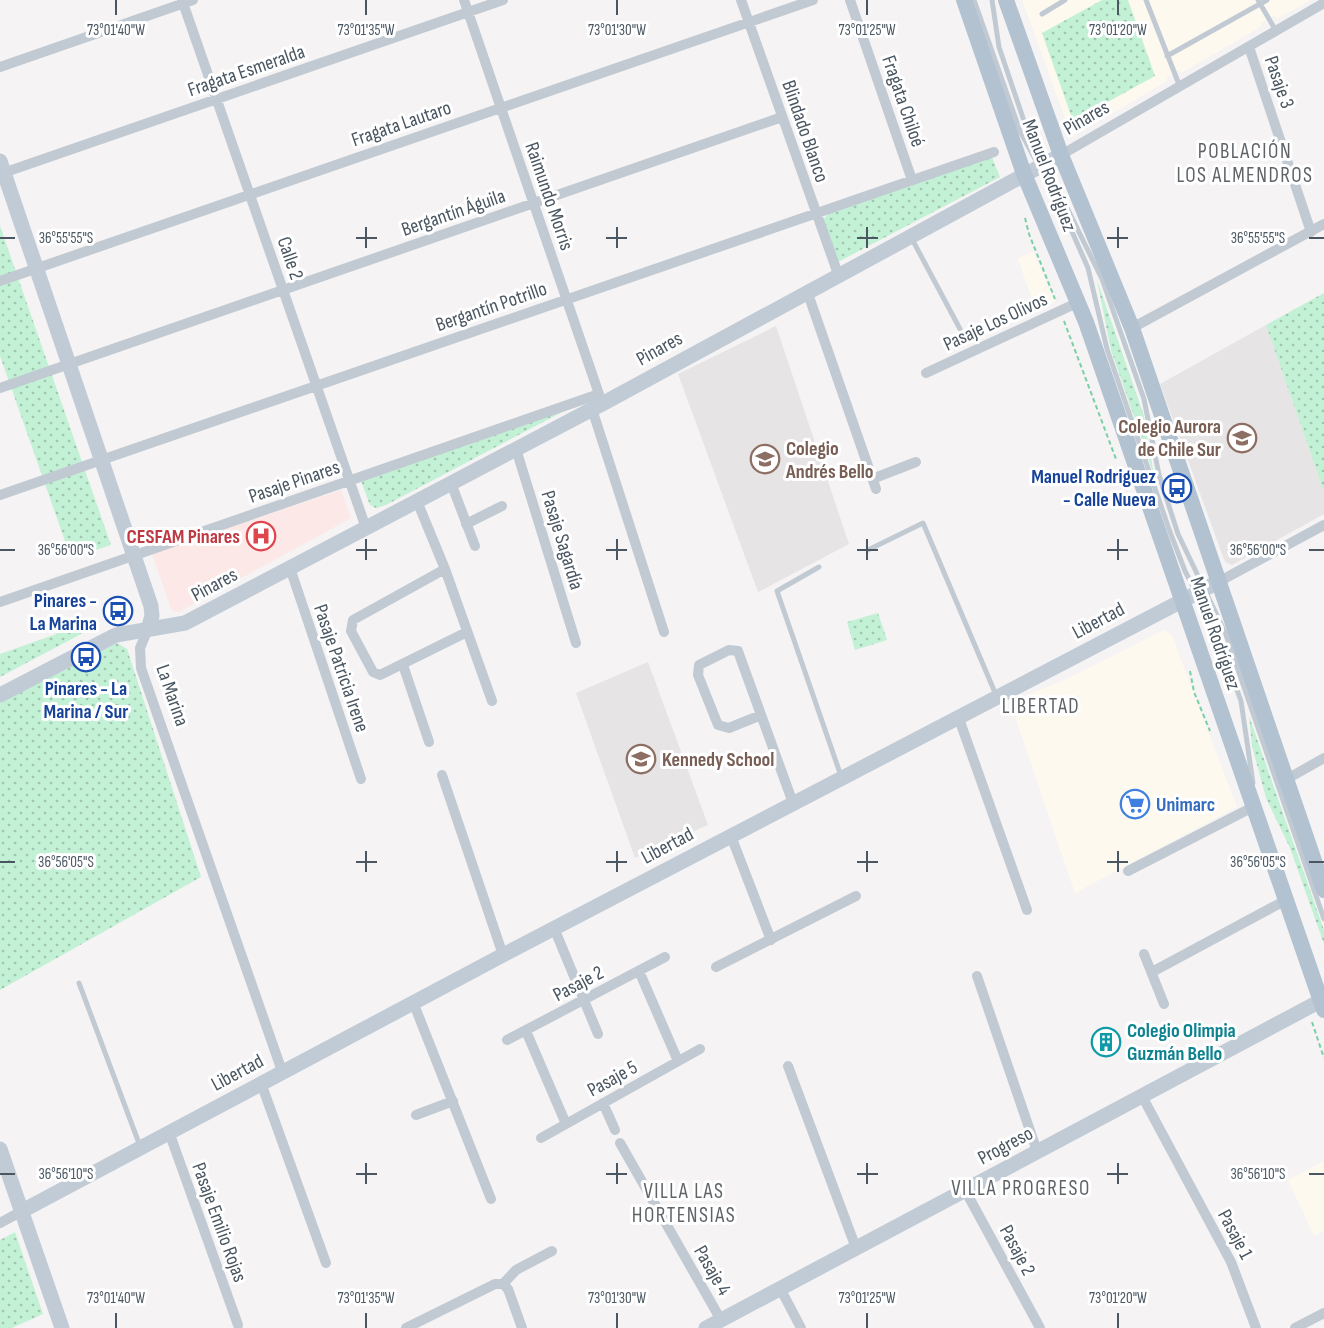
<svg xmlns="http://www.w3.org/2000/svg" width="1324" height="1328" font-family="'Sofia Sans Condensed',sans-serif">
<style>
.commercial{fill:#fdf9ef}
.education{fill:#e6e4e5}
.medical{fill:#fce8e6}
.green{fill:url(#green-dots)}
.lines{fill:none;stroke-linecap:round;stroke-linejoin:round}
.path{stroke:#7ad0a6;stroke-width:2;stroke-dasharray:4.5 3;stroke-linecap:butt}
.lane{stroke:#c1cad2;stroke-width:5}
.street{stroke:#c1cad2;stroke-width:10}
.secondary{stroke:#c1cbd6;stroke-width:15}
.primary{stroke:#b3c2d1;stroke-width:16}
.ticks{fill:none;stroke:#4a5661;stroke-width:2}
.labels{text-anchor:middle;stroke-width:6;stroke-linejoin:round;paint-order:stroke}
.street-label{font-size:20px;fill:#4a5661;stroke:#fff}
.education-label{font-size:20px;font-weight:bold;fill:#785e54;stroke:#fff;text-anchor:start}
.transit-label{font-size:20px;font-weight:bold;fill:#164399;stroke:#fff;text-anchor:end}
.health-label{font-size:20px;font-weight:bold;fill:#be3a42;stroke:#fff;text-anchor:end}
.shop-label{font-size:20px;font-weight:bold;fill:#366cbe;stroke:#fff;text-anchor:start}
.culture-label{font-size:20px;font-weight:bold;fill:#0d838f;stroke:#fff;text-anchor:start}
.neighbourhood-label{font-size:21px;letter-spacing:1.5px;fill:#5f6368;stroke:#fff}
.ticks-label{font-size:15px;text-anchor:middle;fill:#4a5661;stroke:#fff;stroke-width:6;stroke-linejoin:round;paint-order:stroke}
</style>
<defs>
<pattern id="green-dots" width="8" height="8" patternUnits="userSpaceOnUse" patternTransform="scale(1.5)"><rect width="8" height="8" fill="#c3f1d5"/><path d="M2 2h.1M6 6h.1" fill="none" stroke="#a0c6b0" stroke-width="1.8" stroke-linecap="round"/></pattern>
</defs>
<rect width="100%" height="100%" fill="#f5f3f3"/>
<!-- commercial -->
<path class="commercial" d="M1022,0h288l-33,19 -3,-4 -13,8 1,3 -81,47 -2,-3 -6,3 -6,4v4l-95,56z
M1033,251l22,51 -19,9 -18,-52z
M1164,630l8,6 65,171 -162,86 -65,-191 57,-23z
M1324,1161v70l-10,5 -26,-56z"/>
<!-- education -->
<path class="education" d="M1266,325l58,167v22l-92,51 -7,-3 -65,-178z
M776,326l73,218 -91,48 -80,-218z
M648,662l60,163 -73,33 -59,-165z"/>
<!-- medical -->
<path class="medical" d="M341,490l10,28 -172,94 -7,-1 -20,-57z"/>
<!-- green -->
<path class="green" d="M1102,0h26l27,76 -82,45 -31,-88z
M992,157l8,20 -164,86 -13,-43 6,-7z
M0,226l111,319 -40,13 -71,-202z
M1097,280l47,136 10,59 -43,-125z
M1324,293v199l-58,-167z
M566,410l-180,95 -10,3 -6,-3 -9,-24z
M878,613l9,27 -32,10 -8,-28z
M79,626l2,8 -81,43v-23z
M117,643l10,6 74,228 -201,113v-287z
M1249,716l75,214v14l-34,-96 -24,-50 -14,-52z
M15,1232l28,82 -31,14h-12v-88z"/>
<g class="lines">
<!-- path -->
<path class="path" d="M1025,218l4,16 26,65
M1064,321l52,138
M1190,671l4,21 16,39
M1312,1022l12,36"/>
<!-- lane -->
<path class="lane" d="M974,0l46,131 42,78 26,59 19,81 63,183 15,39 29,56 27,74 12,82
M992,0l7,47 24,71 79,161 42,120 15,76 19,59 47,98 99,287
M1146,0l34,87
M1258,0l18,31
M1042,14l23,-14
M1167,56l100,-56
M912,239l48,90
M868,550l55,-27 73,172
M819,567l-42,24 64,185
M79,983l61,163"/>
<!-- street -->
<path class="street" d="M182,0l184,528
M464,0l137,400
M741,0l97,274
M850,0l62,180
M1249,47l62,185
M0,67l193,-67
M1061,155l263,-152
M0,174l503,-174
M0,281l813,-281
M807,291l69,198
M1132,328l192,-104
M926,373l153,-71
M0,388l782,-271
M592,409l72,223
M516,449l60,194
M872,479l44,-17
M451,483l24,63
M0,495l994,-343
M417,501l28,68 47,132
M466,524l36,-18
M290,568l71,211
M445,569l-92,51 -2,11 22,41 7,3 87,-43
M1220,581l104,-56
M0,602l599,-208
M148,629l-8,19 1,20 141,403
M403,665l26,77
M761,715l-32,13 -11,-3 -20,-50 1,-10 30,-15 9,1 1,3 54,149
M958,716l69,194
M442,775l61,180
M1287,779l37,-21
M731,836l40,104
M1128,871l125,-64
M554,928l44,106
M1144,954l20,50
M716,967l140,-71
M639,971l39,90
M1152,972l134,-72
M977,976l60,175
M413,1002l78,197
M526,1031l40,93
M507,1040l158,-83
M788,1066l68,182
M261,1083l65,180
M1142,1096l89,166 25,66
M603,1103l12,27
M416,1115l37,-14
M169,1132l69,193
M541,1138l159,-89
M620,1143l101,177
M965,1190l75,138
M0,1223l22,-12
M503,1284l13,-14 36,-19
M503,1284l5,5 14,39
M780,1288l21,40
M406,1328l89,-44h8
M1295,1328l29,-15"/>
<!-- secondary -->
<path class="secondary" d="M0,161l151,445 1,10 -4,13
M0,695l116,-60 69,-12 417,-219 459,-249
M0,1149l62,179
M22,1211l481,-256 717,-374
M706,1328l618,-329"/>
<!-- primary -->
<path class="primary" d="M964,0l60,174 62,148 238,688
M1006,0l55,155 71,173 192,562"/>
</g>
<!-- ticks -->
<path class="ticks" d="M116,0v15M366,0v15M617,0v15M867,0v15M1118,0v15M366,227v21M617,227v21M867,227v21M1118,227v21M0,238h15M356,238h21M606,238h21M857,238h21M1107,238h21M1309,238h15M366,539v21M617,539v21M867,539v21M1118,539v21M0,550h15M356,550h21M606,550h21M857,550h21M1107,550h21M1309,550h15M366,851v21M617,851v21M867,851v21M1118,851v21M0,862h15M356,862h21M606,862h21M857,862h21M1107,862h21M1309,862h15M366,1163v21M617,1163v21M867,1163v21M1118,1163v21M0,1174h15M356,1174h21M606,1174h21M857,1174h21M1107,1174h21M1309,1174h15M116,1313v15M366,1313v15M617,1313v15M867,1313v15M1118,1313v15"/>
<!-- icons -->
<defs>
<g id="school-ring" transform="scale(1.5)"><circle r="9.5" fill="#fff" stroke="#8d6e63" stroke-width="1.5"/><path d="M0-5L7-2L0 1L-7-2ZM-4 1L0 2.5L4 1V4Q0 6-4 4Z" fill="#8d6e63"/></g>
<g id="bus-ring" transform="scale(1.5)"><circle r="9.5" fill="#fff" stroke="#1a4fb4" stroke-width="1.5"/><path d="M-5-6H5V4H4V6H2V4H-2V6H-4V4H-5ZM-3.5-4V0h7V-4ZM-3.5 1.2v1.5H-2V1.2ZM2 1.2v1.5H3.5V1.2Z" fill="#1a4fb4"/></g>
<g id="hospital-ring" transform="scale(1.5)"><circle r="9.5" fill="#fff" stroke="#e0444e" stroke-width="1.5"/><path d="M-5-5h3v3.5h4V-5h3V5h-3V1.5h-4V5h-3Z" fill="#e0444e"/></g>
<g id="supermarket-ring" transform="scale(1.5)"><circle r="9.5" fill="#fff" stroke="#3f7fe0" stroke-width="1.5"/><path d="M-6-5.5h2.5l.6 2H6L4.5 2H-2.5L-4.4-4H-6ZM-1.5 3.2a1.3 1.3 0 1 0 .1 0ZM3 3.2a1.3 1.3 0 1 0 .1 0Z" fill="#3f7fe0"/></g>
<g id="building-ring" transform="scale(1.5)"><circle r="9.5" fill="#fff" stroke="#0f9aa8" stroke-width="1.5"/><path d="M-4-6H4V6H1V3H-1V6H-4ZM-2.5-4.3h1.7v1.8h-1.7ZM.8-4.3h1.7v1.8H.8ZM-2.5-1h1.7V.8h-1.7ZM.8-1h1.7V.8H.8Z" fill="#0f9aa8"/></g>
</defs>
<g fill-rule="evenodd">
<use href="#school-ring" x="1242" y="438"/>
<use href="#school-ring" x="765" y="459"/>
<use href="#bus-ring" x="1177" y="488"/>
<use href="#hospital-ring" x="261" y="536"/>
<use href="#bus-ring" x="118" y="611"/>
<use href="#bus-ring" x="86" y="657"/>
<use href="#school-ring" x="641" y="759"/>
<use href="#supermarket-ring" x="1135" y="804"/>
<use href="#building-ring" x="1106" y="1042"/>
</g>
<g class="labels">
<!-- street labels -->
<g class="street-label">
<text transform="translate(246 70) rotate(-19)" y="7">Fragata Esmeralda</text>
<text transform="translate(1280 82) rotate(71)" y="7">Pasaje 3</text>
<text transform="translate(904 101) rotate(71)" y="7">Fragata Chiloé</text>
<text transform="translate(1086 117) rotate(-30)" y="7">Pinares</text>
<text transform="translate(401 123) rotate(-19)" y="7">Fragata Lautaro</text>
<text transform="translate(806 131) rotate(71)" y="7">Blindado Blanco</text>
<text transform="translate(1050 175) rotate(69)" y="7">Manuel Rodríguez</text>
<text transform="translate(550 196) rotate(71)" y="7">Raimundo Morris</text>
<text transform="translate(453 212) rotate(-19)" y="7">Bergantín Águila</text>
<text transform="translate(291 258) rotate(71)" y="7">Calle 2</text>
<text transform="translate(491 306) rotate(-19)" y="7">Bergantín Potrillo</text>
<text transform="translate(995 321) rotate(-25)" y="7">Pasaje Los Olivos</text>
<text transform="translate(659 348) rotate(-29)" y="7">Pinares</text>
<text transform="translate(294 481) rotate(-19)" y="7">Pasaje Pinares</text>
<text transform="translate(563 540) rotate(73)" y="7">Pasaje Sagardía</text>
<text transform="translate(214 584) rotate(-28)" y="7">Pinares</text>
<text transform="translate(1098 620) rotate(-28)" y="7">Libertad</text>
<text transform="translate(1216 633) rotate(71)" y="7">Manuel Rodríguez</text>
<text transform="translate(342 668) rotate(71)" y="7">Pasaje Patricia Irene</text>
<text transform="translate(173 695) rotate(71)" y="7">La Marina</text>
<text transform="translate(667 845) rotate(-28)" y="7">Libertad</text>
<text transform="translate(578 983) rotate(-28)" y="7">Pasaje 2</text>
<text transform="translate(237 1072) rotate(-28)" y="7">Libertad</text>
<text transform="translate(612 1078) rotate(-29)" y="7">Pasaje 5</text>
<text transform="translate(1005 1145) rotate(-28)" y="7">Progreso</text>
<text transform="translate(220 1222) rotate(70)" y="7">Pasaje Emilio Rojas</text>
<text transform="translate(1236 1234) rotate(62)" y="7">Pasaje 1</text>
<text transform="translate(1018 1250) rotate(62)" y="7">Pasaje 2</text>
<text transform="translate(713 1270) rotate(60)" y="7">Pasaje 4</text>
</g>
<!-- education labels -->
<g class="education-label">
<text x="1221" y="433" text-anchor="end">Colegio Aurora<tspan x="1221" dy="23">de Chile Sur</tspan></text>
<text x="786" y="455">Colegio<tspan x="786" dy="23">Andrés Bello</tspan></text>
<text x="662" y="766">Kennedy School</text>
</g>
<!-- transit labels -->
<g class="transit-label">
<text x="1156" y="483">Manuel Rodriguez<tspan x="1156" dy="23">- Calle Nueva</tspan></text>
<text x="97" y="607">Pinares -<tspan x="97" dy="23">La Marina</tspan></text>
<text x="86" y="695" text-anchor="middle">Pinares - La<tspan x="86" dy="23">Marina / Sur</tspan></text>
</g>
<!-- health labels -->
<g class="health-label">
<text x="240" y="543">CESFAM Pinares</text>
</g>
<!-- shop labels -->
<g class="shop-label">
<text x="1156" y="811">Unimarc</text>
</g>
<!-- culture labels -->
<g class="culture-label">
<text x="1127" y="1037">Colegio Olimpia<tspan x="1127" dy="23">Guzmán Bello</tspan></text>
</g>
<!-- neighbourhood labels -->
<g class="neighbourhood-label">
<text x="1245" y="158">POBLACIÓN<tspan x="1245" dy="24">LOS ALMENDROS</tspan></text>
<text x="1041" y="713">LIBERTAD</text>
<text x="1021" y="1195">VILLA PROGRESO</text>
<text x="684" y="1198">VILLA LAS<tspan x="684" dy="24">HORTENSIAS</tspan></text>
</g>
</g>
<g class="ticks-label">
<text x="116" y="35">73°01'40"W</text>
<text x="366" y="35">73°01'35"W</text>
<text x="617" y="35">73°01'30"W</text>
<text x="867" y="35">73°01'25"W</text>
<text x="1118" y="35">73°01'20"W</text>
<text x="66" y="243">36°55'55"S</text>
<text x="1258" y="243">36°55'55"S</text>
<text x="66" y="555">36°56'00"S</text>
<text x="1258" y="555">36°56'00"S</text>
<text x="66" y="867">36°56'05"S</text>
<text x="1258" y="867">36°56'05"S</text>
<text x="66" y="1179">36°56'10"S</text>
<text x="1258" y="1179">36°56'10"S</text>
<text x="116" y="1303">73°01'40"W</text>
<text x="366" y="1303">73°01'35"W</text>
<text x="617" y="1303">73°01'30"W</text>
<text x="867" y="1303">73°01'25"W</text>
<text x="1118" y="1303">73°01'20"W</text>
</g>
</svg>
